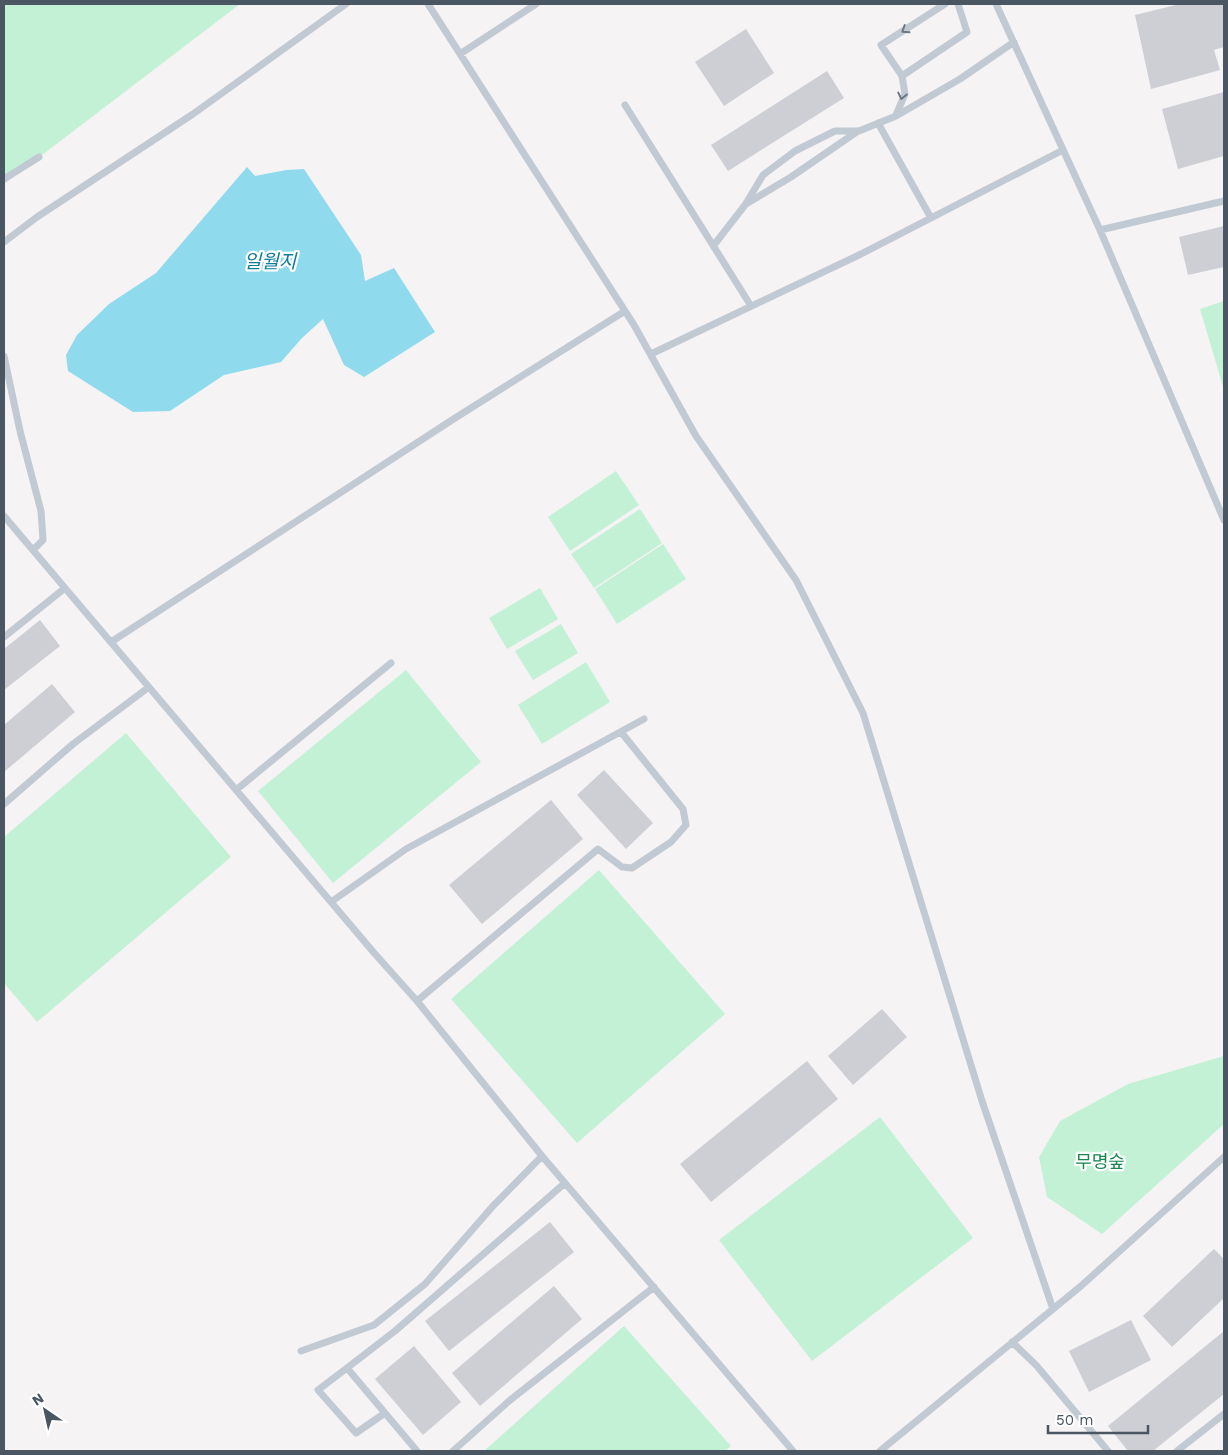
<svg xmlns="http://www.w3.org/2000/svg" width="1228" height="1455" font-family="'Work Sans','Noto Sans KR',sans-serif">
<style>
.green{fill:#c3f1d5}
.water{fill:#90daee}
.building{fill:#cdcfd5}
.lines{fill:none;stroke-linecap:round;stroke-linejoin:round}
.lane{stroke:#c1cad2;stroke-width:7}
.oneway{stroke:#6e7983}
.labels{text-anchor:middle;stroke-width:4.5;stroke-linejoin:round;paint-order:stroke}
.park-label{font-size:18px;fill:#17864f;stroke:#fff}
.water-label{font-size:19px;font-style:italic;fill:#0c7c9b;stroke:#fff}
</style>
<rect width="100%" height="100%" fill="#f5f3f3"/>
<!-- green -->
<path class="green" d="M4,4h236l-236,180z
M1224,301v89l-24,-81z
M616,471l23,34 -69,46 -22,-34z
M640,509l22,34 -68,45 -23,-34z
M663,544l23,35 -69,45 -22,-35z
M540,588l18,31 -51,30 -18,-31z
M561,624l17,29 -45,27 -18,-29z
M586,662l24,40 -68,42 -24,-39z
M406,670l75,92 -148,121 -75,-92z
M126,733l105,124 -194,165 -33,-39v-146z
M599,870l126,144 -148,129 -126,-144z
M1224,1056v68l-122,110 -55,-37 -8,-40 21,-36 68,-37z
M880,1117l93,121 -161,123 -93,-121z
M624,1326l107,120 -6,5h-241z"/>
<!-- water -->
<path class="water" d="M247,167l8,9 31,-6 18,-1 57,86 4,26 29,-13 41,64 -71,45 -20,-12 -21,-46 -21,19 -21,24 -57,13 -54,36 -37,1 -65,-41 -2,-16 11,-20 32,-31 47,-31z"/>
<!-- building -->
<path class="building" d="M1180,4h44v43l-10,3 6,20 -69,19 -16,-74z
M746,29l28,44 -50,33 -29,-44z
M827,71l17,27 -116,73 -17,-26z
M1224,92v64l-46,13 -16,-60z
M1224,226v41l-36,8 -9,-38z
M40,620l20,26 -56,44v-41z
M52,684l23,28 -71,60v-47z
M604,770l49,53 -27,26 -49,-54z
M551,800l32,39 -101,85 -33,-39z
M882,1009l25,28 -54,48 -25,-29z
M807,1061l31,38 -127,103 -31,-38z
M550,1222l24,30 -125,99 -24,-30z
M1214,1249l10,10v39l-52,49 -29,-31z
M554,1286l28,33 -102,87 -28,-33z
M1131,1320l20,40 -62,32 -20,-41z
M1224,1331v63l-71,57h-25l-20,-25z
M414,1346l47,56 -38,33 -48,-56z"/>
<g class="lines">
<!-- lane -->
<path class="lane" d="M428,4l206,321 62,111 100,144 67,133 119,388 71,208
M945,4l-64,41 21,31 65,-44 -9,-28
M996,4l104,226 124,290
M460,54l76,-50
M625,105l126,201
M896,115l9,-21 -3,-18
M878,123l53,95
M4,179l35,-22
M746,204l45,-27 67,-46
M1100,230l124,-29
M4,242l33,-25 156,-103 153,-110
M714,245l31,-40 18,-30 32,-24 40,-20h24l37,-15 64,-37 54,-37
M651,354l210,-100 202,-104
M4,356l16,75 21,80 2,29 -10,10
M4,516l371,438 42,47 125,155 251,295
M4,637l61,-49
M111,642l341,-222 173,-109
M236,790l155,-127
M4,804l69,-60 76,-57
M331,902l75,-53 238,-130
M417,1001l181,-152 24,18 10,1 39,-26 15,-17 -3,-16 -62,-77
M1012,1342l24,23 72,86
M301,1351l73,-26 51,-41 68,-78 49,-50
M347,1368l-29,22 38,43 29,-20
M417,1451l-70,-83 48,-37 170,-148
M453,1451l56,-50 145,-114
M880,1451l201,-165 143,-129
M1177,1451l47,-37"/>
</g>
<!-- one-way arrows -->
<defs><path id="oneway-chevron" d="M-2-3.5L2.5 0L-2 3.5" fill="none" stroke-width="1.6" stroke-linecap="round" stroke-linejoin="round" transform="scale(1.25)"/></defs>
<g class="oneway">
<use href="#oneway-chevron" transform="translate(905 30) rotate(147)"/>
<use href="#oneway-chevron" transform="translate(902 96) rotate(102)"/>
</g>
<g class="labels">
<!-- park labels -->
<g class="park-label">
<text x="1100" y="1168">무명숲</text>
</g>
<!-- water labels -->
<g class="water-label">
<text x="270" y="268">일월지</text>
</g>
</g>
<!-- border -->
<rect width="1228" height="1455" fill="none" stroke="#4a5661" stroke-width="10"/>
<!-- north arrow -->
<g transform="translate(45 1410) rotate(326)" stroke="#ffffff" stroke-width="4" paint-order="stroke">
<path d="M0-4L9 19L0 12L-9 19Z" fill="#4a5661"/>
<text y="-8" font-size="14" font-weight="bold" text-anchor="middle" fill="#4a5661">N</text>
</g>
<!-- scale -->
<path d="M1048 1425v8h100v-8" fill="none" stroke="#4a5661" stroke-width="2.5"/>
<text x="1056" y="1425" font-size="15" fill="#4a5661" stroke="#ffffff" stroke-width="4" paint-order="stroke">50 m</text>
</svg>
